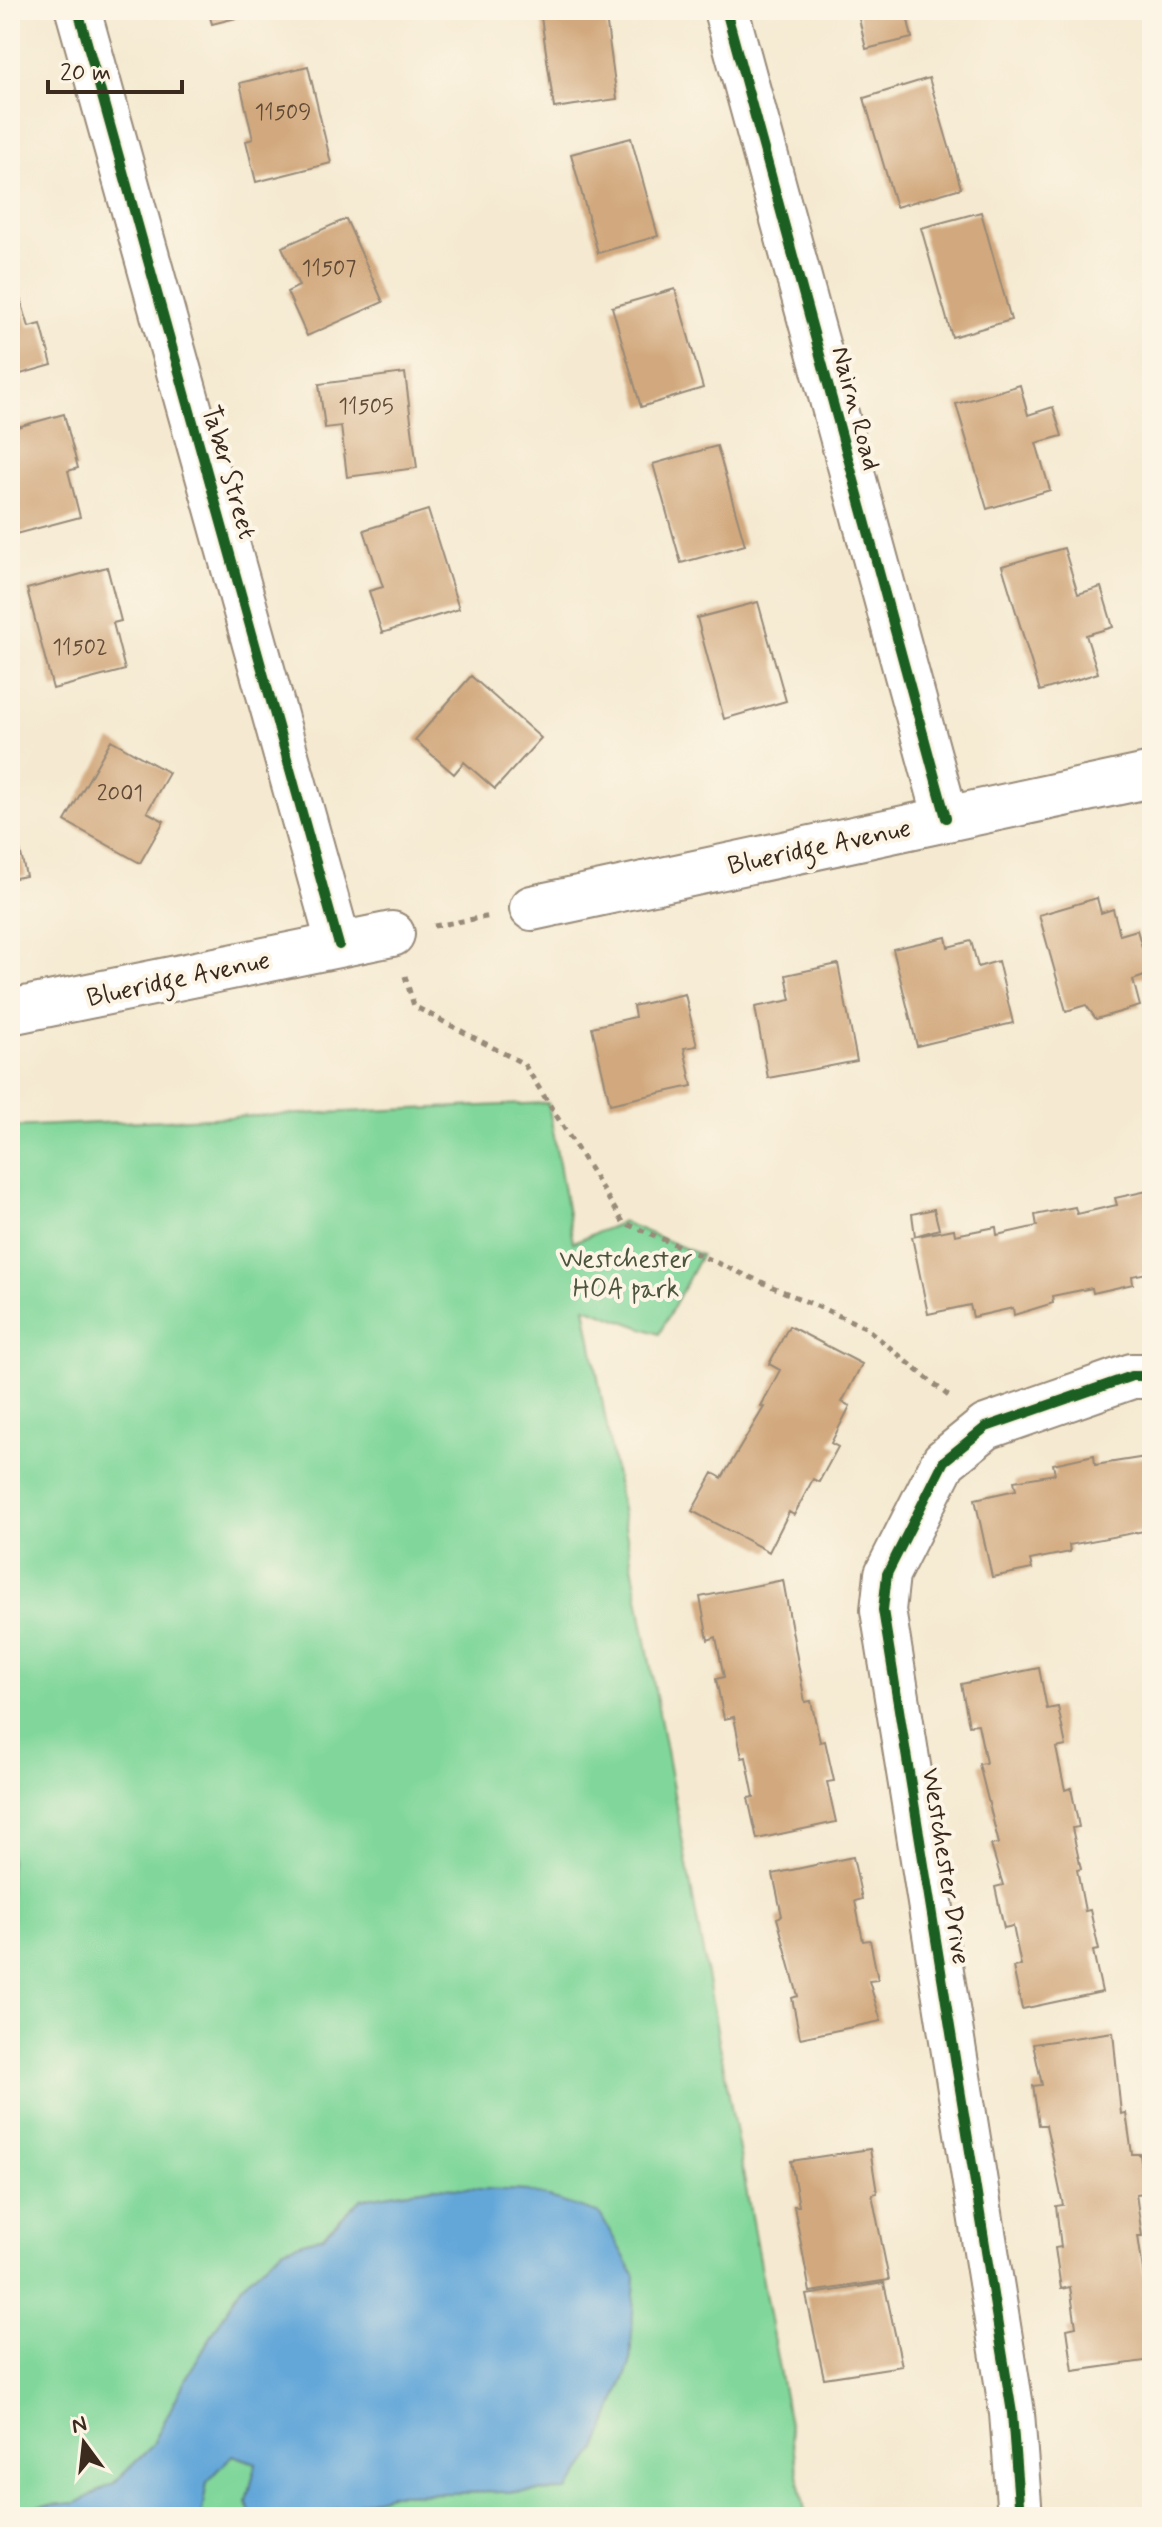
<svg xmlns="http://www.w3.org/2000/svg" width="1162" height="2527" font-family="Mynerve,sans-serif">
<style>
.green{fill:#81d79b;stroke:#5e805c;stroke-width:2}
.water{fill:#64a7d9;stroke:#50687c;stroke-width:2}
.building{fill:#d2a97e}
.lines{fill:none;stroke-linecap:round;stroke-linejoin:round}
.minor-casing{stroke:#988a78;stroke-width:48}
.path{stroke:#988a78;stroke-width:5;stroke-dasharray:6 6;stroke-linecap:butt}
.minor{stroke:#fff;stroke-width:44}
.cycleway-casing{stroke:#fcf5e5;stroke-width:15}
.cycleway{stroke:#1b5e20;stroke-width:10}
.labels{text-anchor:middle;stroke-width:8;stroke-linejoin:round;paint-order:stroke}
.number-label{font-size:22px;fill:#614a36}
.street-label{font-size:26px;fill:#3b2a1e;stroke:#fcf5e5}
.park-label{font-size:26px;fill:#4c553d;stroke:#fcf5e5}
</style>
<rect width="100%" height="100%" fill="#fcf5e5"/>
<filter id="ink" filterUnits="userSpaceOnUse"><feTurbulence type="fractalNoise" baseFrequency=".0125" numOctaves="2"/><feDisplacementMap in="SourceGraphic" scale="16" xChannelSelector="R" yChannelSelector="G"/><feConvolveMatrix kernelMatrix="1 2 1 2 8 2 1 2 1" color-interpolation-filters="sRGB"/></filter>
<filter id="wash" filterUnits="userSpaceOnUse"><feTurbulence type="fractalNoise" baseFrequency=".006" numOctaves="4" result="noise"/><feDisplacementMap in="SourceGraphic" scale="32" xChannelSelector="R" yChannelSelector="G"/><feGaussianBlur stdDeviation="1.8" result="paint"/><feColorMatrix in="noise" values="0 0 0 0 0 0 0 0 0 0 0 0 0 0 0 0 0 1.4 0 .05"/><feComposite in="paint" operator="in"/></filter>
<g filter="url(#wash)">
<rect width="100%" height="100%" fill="#f5ead1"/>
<!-- green -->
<path class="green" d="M548,1103l25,139 50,-20 78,33 -42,79 -74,-27 221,1210h-495l79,-23 177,-3 -39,-300 -94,-4 -73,12 -38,37 -39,12 -41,37 -54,88 -37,73 -38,37 -37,20 -67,5v-1381z
M233,2455l23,8 -9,39 4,15h-50l6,-35z"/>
<!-- water -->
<path class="water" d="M434,2187l94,4 72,23 35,62 -5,88 -33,86 -30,41 -177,3 -79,23h-60l-4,-15 9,-39 -23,-8 -26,27 -6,35h-191v-9l67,-5 37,-20 38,-37 37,-73 53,-88 42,-37 39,-12 38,-37z"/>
<g id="blocks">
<!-- building -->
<path class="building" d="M208,10h56v1l-52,13z
M540,10h65l12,89 -63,9z
M857,10h68v1l-18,5 5,22 -46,11z
M308,66l23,97 -75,19 -10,-41 7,-2 -13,-56z
M929,78l32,110 -65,19 -32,-109z
M631,138l27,98 -60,17 -27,-99z
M981,212l30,108 -59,17 -31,-109z
M346,219l37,83 -76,34 -20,-44 12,-6 -17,-39z
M10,264l19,63 12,-3 11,41 -42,12z
M675,289l28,99 -62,19 -29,-100z
M405,373l12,95 -70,9 -6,-51 -16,2 -6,-44z
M1020,385l8,30 25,-8 9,29 -26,7 14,47 -63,19 -31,-105z
M64,414l14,54 -10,3 12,46 -68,18 -2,-106z
M717,446l28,99 -64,18 -28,-99z
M428,510l31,99 -77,24 -13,-42 14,-4 -19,-57z
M1064,548l14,46 23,-7 12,40 -27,8 12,38 -58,18 -38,-125z
M107,567l14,54 -8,2 12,47 -72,19 -26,-100z
M758,602l28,99 -62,18 -27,-101z
M471,676l70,62 -46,51 -31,-27 -10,12 -39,-34z
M111,740l58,33 -22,39 17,9 -24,42 -75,-42z
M10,806l16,70 -16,3z
M1097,898l4,15 12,-4 7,26 17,-5 13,44 -17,6 7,26 -44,13 -10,-14 -20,6 -27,-96z
M946,937l2,10 23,-6 7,26 20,-6 15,62 -96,23 -24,-97z
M838,964l19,97 -89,17 -13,-71 36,-7 -5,-25z
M685,994l12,52 -13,2 8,38 -82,18 -18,-77 43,-10 -2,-11z
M1152,1190v82l-20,4 1,8 -40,9 -1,-5 -40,8 1,7 -39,12 -1,-7 -40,9 -3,-12 -42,9 -16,-77 42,-8 1,6 41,-8 1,8 40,-9 -2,-11 40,-8 2,7 40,-9 -2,-7z
M934,1209l5,20 -24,7 -3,-22z
M789,1326l73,38 -20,38 8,4 -19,37 7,4 -19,35 -6,-3 -19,36 -5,-3 -20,40 -77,-41 21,-38 9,5 42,-71 -3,-1 19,-36 -11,-6z
M1094,1455l1,10 57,-9v79l-3,-5 -80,15 1,7 -40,8 2,9 -40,8 -17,-78 41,-9 -2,-9 41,-7 -2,-10z
M783,1580l22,122 6,-1 9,41 5,-1 9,40 -7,1 9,40 -79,17 -9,-41 6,-1 -8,-40 -4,1 -8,-41 -10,2 -8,-40 8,-2 -8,-40 -8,3 -8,-43z
M1039,1668l8,41 11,-2 8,39 -10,2 9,42 6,-2 8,39 -7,1 9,41 -4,1 8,41 5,-1 9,40 -6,1 9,41 -80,17 -9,-42 8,-1 -8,-40 -9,2 -9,-41 8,-2 -12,-40 8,-1 -20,-80 7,-1 -8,-39 -9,1 -8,-41z
M853,1857l9,42 -7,2 8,40 7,-1 8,40 -9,1 12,40 -81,17 -8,-40 6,-2 -21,-78 5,-2 -9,-42z
M1113,2032l8,82 5,-1 6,41h8l5,39 -9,1 6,42h-4l6,41 5,-1 3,21v63l-79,11 -6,-42 9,-2 -6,-40 -9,2 -6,-41 6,-1 -5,-41 7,-1 -17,-80h-7l-6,-39 9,-1 -9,-41z
M870,2149l7,44 -5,1 17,86 -79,12 -16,-86h5l-8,-45z
M884,2283l18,83 -78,12 -18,-83z"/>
</g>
</g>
<g filter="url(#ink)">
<use href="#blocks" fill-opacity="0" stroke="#988a78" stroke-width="2"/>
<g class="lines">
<!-- minor casing -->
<g class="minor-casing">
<path id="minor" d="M78,10l261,935
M726,10l220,808
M532,908l620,-133
M10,1012l382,-78
M1020,2517l-8,-104 -129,-803 4,-36 57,-113 42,-34 146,-51h20"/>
</g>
<!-- path -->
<path class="path" d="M434,926l57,-10
M405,976l9,30 110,58 99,158 242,105 86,71"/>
<!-- minor -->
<use href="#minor" class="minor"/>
<!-- cycleway casing -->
<g class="cycleway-casing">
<path id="cycleway" d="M78,10l261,935
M726,10l220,808
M1020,2517l-8,-104 -129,-803 4,-36 57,-113 42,-34 146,-51h20"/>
</g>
<!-- cycleway -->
<use href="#cycleway" class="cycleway"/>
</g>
</g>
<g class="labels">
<!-- number labels -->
<g class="number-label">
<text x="283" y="119">11509</text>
<text x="329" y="275">11507</text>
<text x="366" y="413">11505</text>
<text x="80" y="654">11502</text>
<text x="120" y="800">2001</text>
</g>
<!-- street labels -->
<g class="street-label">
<text transform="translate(857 408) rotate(75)" y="9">Nairn Road</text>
<text transform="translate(230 472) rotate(74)" y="9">Taber Street</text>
<text transform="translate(819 846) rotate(-12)" y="9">Blueridge Avenue</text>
<text transform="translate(178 978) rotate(-12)" y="9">Blueridge Avenue</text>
<text transform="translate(947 1866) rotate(81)" y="9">Westchester Drive</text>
</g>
<!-- park labels -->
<g class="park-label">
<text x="626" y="1267">Westchester<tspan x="626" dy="30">HOA park</tspan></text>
</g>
</g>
<!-- margin -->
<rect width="1162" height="2527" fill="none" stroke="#fcf5e5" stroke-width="40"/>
<!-- north arrow -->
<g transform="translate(84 2443) rotate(345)" stroke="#fcf5e5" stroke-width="6" paint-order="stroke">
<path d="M0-6L14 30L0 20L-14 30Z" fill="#3b2a1e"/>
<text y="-12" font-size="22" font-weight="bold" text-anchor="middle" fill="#3b2a1e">N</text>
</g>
<!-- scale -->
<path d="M48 80v12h134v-12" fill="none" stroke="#3b2a1e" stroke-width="4"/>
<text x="60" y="80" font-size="24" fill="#3b2a1e" stroke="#fcf5e5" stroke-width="6" paint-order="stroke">20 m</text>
</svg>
